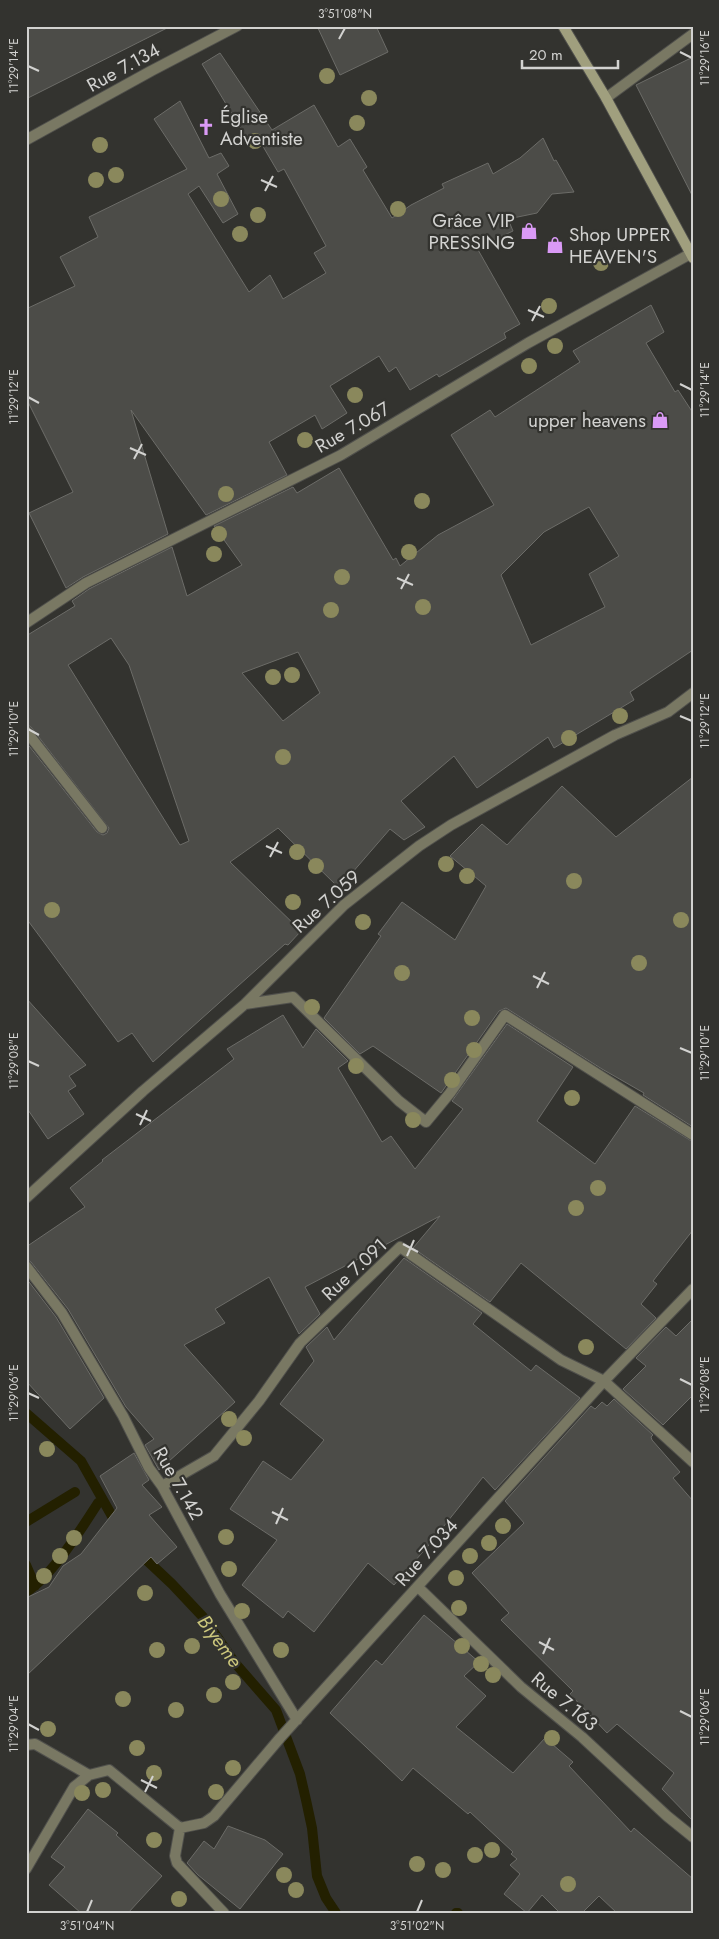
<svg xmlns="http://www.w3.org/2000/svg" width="719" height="1939" font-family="Jost,sans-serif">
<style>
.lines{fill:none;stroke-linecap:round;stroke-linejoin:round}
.stream{stroke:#232000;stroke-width:10}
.building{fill:#4c4c48;stroke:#6c6c68;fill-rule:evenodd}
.lane-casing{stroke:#50504c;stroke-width:12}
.street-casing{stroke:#50504c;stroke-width:12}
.secondary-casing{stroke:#50504c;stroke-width:12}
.lane{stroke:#797863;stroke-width:10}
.street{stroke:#797863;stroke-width:10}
.secondary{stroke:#a09f7e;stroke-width:10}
.tree{fill:#8a885c}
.ticks{fill:none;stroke:#d2d2d0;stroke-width:2}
.labels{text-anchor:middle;stroke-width:4.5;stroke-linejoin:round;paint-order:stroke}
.street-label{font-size:19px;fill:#d2d2d0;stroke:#33332f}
.poi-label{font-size:19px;fill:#d2d2d0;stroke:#33332f;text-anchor:start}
.water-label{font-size:20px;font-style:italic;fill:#ccc77c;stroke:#33332f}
.neatline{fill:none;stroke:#d2d2d0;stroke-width:2}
.ticks-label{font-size:12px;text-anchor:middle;fill:#d2d2d0}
</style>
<rect width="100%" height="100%" fill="#33332f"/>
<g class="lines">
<!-- stream -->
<path class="stream" d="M26,1413l55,48 36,64
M26,1522l49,-30
M138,1552l34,32 32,34 31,45 41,47 24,64 6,26 6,28 5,48 9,22 10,15
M26,1565l9,21
M26,1592c25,-15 56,-64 72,-89
M456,1913h2"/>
</g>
<!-- building -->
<path class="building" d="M26,26h145l-145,73z
M317,26h59l12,26 -48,23z
M220,53l52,77 42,-25 24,42 12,-8 17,28 -4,3 29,48 19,-13 33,-17 -2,-4 46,-21 5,11 27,-16 23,-20 11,23 2,-1 18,32 -22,2 -15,19 -29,6 5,12 -36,17 43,76 -16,9 2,5 -67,39 -2,-3 -27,16 -14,-23 -7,5 -10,-16 -49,30 17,27 -25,16 -7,-14 -46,27 18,33 -81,40 -75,-105 37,124 -85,43 -17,11 -37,-75 44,-21 -47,-94v-89l49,-23 -15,-29 38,-20 -9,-20 98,-48 -33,-50 26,-18 29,57 12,-5 8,13 -12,8 21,40 -15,9 -24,-37 -11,8 61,98 21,-17 13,24 43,-26 -12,-20 12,-7 -42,-77 -6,3 -17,-29 -8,6 -51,-85z
M693,57v140l-57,-112z
M651,305l13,27 -18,11 29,49 3,-2 15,23v237l-63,42 4,8 -80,48 -6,-11 -71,51 -23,-32 -53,45 24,26 -21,13 -14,-11 -51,59 -61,-60 -48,34 71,69 -13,14 -3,-1 -132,118 -21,-29 -14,9 -92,-124v-176l71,90 6,3 4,-2 2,-5 -78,-101 -5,-3v-88l49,-30 -3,-5 17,-12 83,-42 15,49 55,-31 -28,-39 79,-39 4,6 42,-25 54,92 3,-2 4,8 38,-31 56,-30 -43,-70 39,-25 5,7 85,-55 -7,-11zM589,507l30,49 -30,18 16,33 -74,38 -30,-70 43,-43zM111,638l18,27 60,176 -9,4 -112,-180zM298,652l22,41 -37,28 -41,-48z
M693,777v350l-50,-32 1,-2 -42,-24 -96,-61 -7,3 -58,82 -68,-47 -13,8 -36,-36 57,-82 -3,-2 24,-32 53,38 31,-54 -36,-30 32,-32 25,21 55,-59 54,51z
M26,998l60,67 -17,11 7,10 -8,5 16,23 -36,25 -22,-32z
M283,1015l20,33 13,-19 32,32 -10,7 44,74 9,-6 24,33 48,-60 -11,-8 55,-77 66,43 -36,54 58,43 40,-58 58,36v88l-40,51 4,3 -16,20 15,14 -30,31 -105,-86 -31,39 -77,-54 27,-32 -135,71 15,27 -21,20 -30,-57 -54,32 10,14 -41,22 51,57 -76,68 -14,-25 9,-6 -28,-32 -58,-98 -37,-47 -5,-3v-12l59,-40 -15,-19 33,-27 -1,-1 132,-101 -7,-10z
M404,1258l78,55 -9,11 58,47 5,-6 44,33 -85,92 -12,-13 -55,69 -34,39 -26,-22 -54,69 -26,-21 -5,7 -41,-33 35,-45 -47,-31 33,-48 28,19 33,-40 -44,-36 34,-43 -8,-14 21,-20 7,13z
M26,1278l30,39 48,81 -34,31 -44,-48z
M693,1319v76l-30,30 -40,-36 23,-23 -10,-8 30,-31 10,9z
M614,1399l39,36 -2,2 1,3 28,32 -7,6 20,23v320l-31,-32 12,-16 -57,-49 -10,9 -37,-39 3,-3 -72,-71 8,-7 -37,-40 52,-50 -19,-22 86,-95 4,3 7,-7 5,4z
M134,1453l15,27 -7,5 20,22 -13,8 28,32 -20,17 -6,-7 -125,119v-78l23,-11 14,-21 18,-12 36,-46 -17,-32z
M424,1615l55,47 -15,14 22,20 -30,31 57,46 32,-35 28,24 -4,4 62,66 3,-4 59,51v34h-76l-18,-17 -17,17h-22l-18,-18 -15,18 -23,-19 16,-20 -10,-9 7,-6 -6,-5 2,-2 -43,-40 -2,2 -55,-46 -11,13 -72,-68 46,-53 6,5z
M88,1809l30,24 -2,2 46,41 -34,37h-47l-32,-28 16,-18 -14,-10z
M228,1826l37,14 18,14 -43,55 -42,-34 -11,-12 17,-22 10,8z"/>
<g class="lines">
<!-- lane casing -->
<g class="lane-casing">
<path id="lane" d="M26,731l76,97"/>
</g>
<!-- street casing -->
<g class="street-casing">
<path id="street" d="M606,98l87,-64
M26,140l125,-69 86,-45
M26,623l60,-40 255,-128 187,-112 162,-89
M245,1004l48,-7 106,104 27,21 24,-29 55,-78 188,120
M26,1198l117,-107 102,-87 99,-99 75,-59 32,-21 164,-90 53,-23 25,-19
M26,1266l36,47 61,103 26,52 13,18 58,108 77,126
M162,1486l52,-30 45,-55 41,-58 100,-96 161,113 43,21 89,81
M418,1587l103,100 61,50 85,79 26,21
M26,1745l9,-1 54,31
M180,1828l24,-5 10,-7 66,-78 324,-357 89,-92
M26,1869l48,-82 15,-12 20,-5 71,58 -5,28 2,7 47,50"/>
</g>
<!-- secondary casing -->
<g class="secondary-casing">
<path id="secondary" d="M563,26l43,72 87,160"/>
</g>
<!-- lane -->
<use href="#lane" class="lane"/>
<!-- street -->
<use href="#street" class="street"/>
<!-- secondary -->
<use href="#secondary" class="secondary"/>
</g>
<!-- trees -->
<g class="tree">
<circle cx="327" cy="76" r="8"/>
<circle cx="369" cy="98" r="8"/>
<circle cx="357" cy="123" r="8"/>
<circle cx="255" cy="141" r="8"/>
<circle cx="100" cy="145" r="8"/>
<circle cx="116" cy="175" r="8"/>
<circle cx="96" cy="180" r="8"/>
<circle cx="221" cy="199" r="8"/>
<circle cx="398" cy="209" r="8"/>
<circle cx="258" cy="215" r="8"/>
<circle cx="240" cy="234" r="8"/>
<circle cx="601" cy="263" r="8"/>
<circle cx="549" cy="306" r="8"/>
<circle cx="555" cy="346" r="8"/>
<circle cx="529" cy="366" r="8"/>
<circle cx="355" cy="395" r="8"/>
<circle cx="305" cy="440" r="8"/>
<circle cx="226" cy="494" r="8"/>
<circle cx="422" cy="501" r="8"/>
<circle cx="219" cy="534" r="8"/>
<circle cx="409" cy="552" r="8"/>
<circle cx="214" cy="554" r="8"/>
<circle cx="342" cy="577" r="8"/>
<circle cx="423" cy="607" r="8"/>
<circle cx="331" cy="610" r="8"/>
<circle cx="292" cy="675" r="8"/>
<circle cx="273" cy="677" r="8"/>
<circle cx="620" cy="716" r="8"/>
<circle cx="569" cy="738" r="8"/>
<circle cx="283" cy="757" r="8"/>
<circle cx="297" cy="852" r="8"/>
<circle cx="446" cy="864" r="8"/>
<circle cx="316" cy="866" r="8"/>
<circle cx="467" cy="876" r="8"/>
<circle cx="574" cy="881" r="8"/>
<circle cx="293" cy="902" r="8"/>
<circle cx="52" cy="910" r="8"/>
<circle cx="681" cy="920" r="8"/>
<circle cx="363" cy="922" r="8"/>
<circle cx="639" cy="963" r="8"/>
<circle cx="402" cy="973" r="8"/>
<circle cx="312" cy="1007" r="8"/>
<circle cx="472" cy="1018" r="8"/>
<circle cx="474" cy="1050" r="8"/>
<circle cx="356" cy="1066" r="8"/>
<circle cx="452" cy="1080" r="8"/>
<circle cx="572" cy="1098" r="8"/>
<circle cx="413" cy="1120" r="8"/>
<circle cx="598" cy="1188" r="8"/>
<circle cx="576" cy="1208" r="8"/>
<circle cx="586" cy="1347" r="8"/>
<circle cx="229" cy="1419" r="8"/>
<circle cx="244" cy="1438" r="8"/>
<circle cx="47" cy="1449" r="8"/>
<circle cx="503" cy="1526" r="8"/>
<circle cx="226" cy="1537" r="8"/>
<circle cx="74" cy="1538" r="8"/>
<circle cx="489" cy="1543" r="8"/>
<circle cx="60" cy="1556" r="8"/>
<circle cx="470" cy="1556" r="8"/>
<circle cx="229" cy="1569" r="8"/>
<circle cx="44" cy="1576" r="8"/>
<circle cx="456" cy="1578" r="8"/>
<circle cx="145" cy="1593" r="8"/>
<circle cx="459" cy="1608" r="8"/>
<circle cx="242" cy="1611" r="8"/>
<circle cx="192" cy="1646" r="8"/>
<circle cx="462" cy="1646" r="8"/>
<circle cx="157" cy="1650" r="8"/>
<circle cx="281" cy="1650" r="8"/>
<circle cx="481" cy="1664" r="8"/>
<circle cx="493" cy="1675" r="8"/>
<circle cx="233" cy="1682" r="8"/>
<circle cx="214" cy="1695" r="8"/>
<circle cx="123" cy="1699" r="8"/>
<circle cx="176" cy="1710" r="8"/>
<circle cx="48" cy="1729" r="8"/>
<circle cx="552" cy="1738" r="8"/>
<circle cx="137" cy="1748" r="8"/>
<circle cx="233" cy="1768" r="8"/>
<circle cx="154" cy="1773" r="8"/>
<circle cx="103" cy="1790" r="8"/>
<circle cx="216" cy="1792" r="8"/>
<circle cx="82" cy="1793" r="8"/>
<circle cx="154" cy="1840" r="8"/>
<circle cx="492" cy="1850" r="8"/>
<circle cx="475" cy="1855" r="8"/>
<circle cx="417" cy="1864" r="8"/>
<circle cx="443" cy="1870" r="8"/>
<circle cx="284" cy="1875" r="8"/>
<circle cx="568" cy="1884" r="8"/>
<circle cx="296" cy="1890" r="8"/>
<circle cx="179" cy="1899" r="8"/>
</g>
<!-- ticks -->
<path class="ticks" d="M339,39l6,-11M680,52l12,6M28,66l11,5M261,180l16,7M265,191l8,-15M528,310l16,7M532,321l8,-15M680,384l12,6M28,397l11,6M130,448l16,7M134,459l8,-15M397,578l16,7M401,589l8,-15M680,716l12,5M28,729l11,6M266,846l16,7M270,857l8,-15M533,976l16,8M537,988l8,-16M680,1048l12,5M28,1061l11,5M136,1114l15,7M140,1125l7,-15M403,1244l15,8M407,1256l7,-16M680,1379l12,6M28,1393l11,5M272,1512l16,8M276,1524l7,-16M539,1642l15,8M543,1654l7,-16M680,1711l12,6M28,1724l11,6M141,1780l16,8M145,1792l8,-16M87,1912l5,-12M417,1912l5,-12"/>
<!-- icons -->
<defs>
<g id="church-bare" transform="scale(1.35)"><path d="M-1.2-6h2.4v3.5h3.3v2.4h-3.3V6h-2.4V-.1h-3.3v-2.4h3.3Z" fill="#da9af6" stroke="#33332f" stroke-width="2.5" paint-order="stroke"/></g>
<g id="shop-bare" transform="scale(1.35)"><path d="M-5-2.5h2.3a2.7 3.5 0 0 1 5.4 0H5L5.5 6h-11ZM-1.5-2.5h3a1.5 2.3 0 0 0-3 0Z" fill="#da9af6" stroke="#33332f" stroke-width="2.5" paint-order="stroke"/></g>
</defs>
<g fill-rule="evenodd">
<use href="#church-bare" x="206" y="127"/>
<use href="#shop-bare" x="529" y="231"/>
<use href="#shop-bare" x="555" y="245"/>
<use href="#shop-bare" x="660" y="420"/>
</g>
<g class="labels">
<!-- street labels -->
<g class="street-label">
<text transform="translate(123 67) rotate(-29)" y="7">Rue 7.134</text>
<text transform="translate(352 427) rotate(-30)" y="7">Rue 7.067</text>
<text transform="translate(326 901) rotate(-42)" y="7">Rue 7.059</text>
<text transform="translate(354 1269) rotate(-43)" y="7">Rue 7.091</text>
<text transform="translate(179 1483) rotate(60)" y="7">Rue 7.142</text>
<text transform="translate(426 1552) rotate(-48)" y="7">Rue 7.034</text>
<text transform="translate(565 1701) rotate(40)" y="7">Rue 7.163</text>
</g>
<!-- poi labels -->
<g class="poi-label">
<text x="220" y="123">Église<tspan x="220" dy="22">Adventiste</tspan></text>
<text x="515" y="227" text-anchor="end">Grâce VIP<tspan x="515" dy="22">PRESSING</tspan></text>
<text x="569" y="241">Shop UPPER<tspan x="569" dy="22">HEAVEN'S</tspan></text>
<text x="646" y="427" text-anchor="end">upper heavens</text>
</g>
<!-- water labels -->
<g class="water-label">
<text transform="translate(220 1641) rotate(53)" y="7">Biyeme</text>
</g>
</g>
<!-- border -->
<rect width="719" height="1939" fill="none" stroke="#33332f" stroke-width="55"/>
<!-- scale -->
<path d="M522 60v8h96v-8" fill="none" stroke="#d2d2d0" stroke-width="2.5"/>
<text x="529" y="60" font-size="15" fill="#d2d2d0" stroke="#33332f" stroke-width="4" paint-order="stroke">20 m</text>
<rect x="28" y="28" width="664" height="1884" class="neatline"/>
<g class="ticks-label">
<text x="345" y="18">3°51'08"N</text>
<text transform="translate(705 58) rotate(-90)" y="4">11°29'16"E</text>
<text transform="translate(14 66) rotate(-90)" y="4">11°29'14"E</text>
<text transform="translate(705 390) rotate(-90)" y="4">11°29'14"E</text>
<text transform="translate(14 397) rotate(-90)" y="4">11°29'12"E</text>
<text transform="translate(705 721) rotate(-90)" y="4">11°29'12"E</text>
<text transform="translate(14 729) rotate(-90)" y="4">11°29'10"E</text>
<text transform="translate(705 1053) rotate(-90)" y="4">11°29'10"E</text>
<text transform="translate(14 1061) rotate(-90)" y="4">11°29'08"E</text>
<text transform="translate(705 1385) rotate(-90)" y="4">11°29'08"E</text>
<text transform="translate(14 1393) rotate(-90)" y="4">11°29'06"E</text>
<text transform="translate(705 1717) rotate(-90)" y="4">11°29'06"E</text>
<text transform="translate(14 1724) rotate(-90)" y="4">11°29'04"E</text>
<text x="87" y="1930">3°51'04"N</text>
<text x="417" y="1930">3°51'02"N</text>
</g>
</svg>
